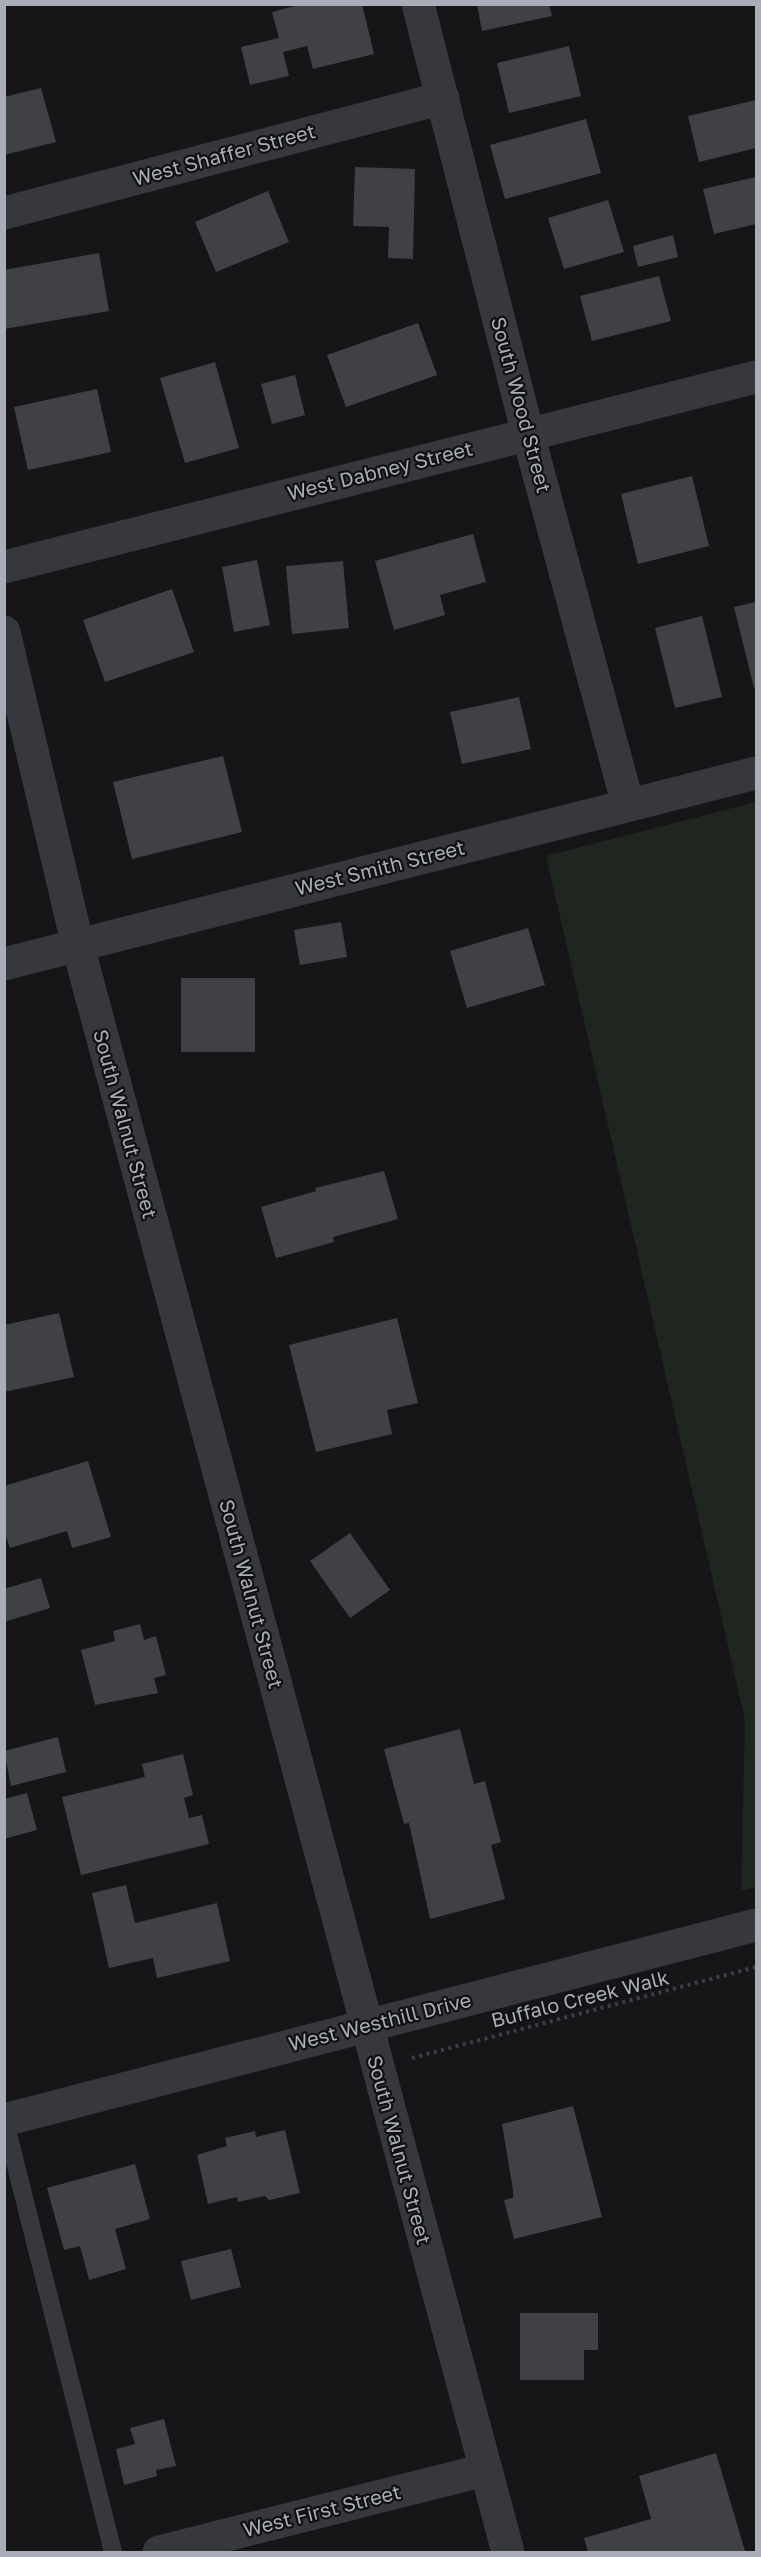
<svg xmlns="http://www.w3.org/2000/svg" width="761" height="2557" font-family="'Golos Text',sans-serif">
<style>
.green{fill:#1e261f}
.building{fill:#404145}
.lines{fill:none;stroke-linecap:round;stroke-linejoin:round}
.path{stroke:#3d3f44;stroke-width:4;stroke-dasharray:3 4.5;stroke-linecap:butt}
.service{stroke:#37383d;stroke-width:18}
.minor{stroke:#37383d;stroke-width:33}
.tertiary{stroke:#37383d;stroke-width:33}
.labels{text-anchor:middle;stroke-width:4.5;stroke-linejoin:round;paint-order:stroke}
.street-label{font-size:20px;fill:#a8adb8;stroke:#111113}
</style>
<rect width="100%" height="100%" fill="#161618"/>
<!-- green -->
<path class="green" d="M756,802v1085l-15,4 4,-171 -199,-864z"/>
<!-- building -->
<path class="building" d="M302,4h60l12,50 -61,15 -6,-23 -24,6 6,24 -39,9 -9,-38 38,-9 -7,-26z
M477,4h72l3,12 -70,15z
M569,46l12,50 -72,17 -12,-50z
M41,88l15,54 -52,13v-58z
M756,100v48l-57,14 -11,-46z
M586,119l15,54 -96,26 -15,-54z
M355,167l60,2 -2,90 -25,-1 1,-31 -36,-1z
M756,177v47l-42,10 -11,-45z
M268,191l21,51 -73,30 -21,-50z
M608,200l16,52 -60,17 -16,-51z
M673,235l5,22 -40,10 -5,-21z
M99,253l10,58 -105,18v-59z
M659,276l12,45 -79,20 -12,-45z
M418,323l19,52 -91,32 -19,-52z
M215,362l24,86 -54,15 -25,-85z
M295,375l10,40 -33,9 -11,-40z
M97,389l14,63 -83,18 -14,-63z
M692,476l17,70 -71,18 -17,-70z
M473,534l13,48 -46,13 5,20 -51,15 -19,-69z
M257,560l13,65 -36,7 -12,-65z
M343,561l6,67 -57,6 -6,-68z
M172,589l22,63 -89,30 -22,-62z
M756,602v85l-2,1 -20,-81z
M702,616l20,81 -47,11 -20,-80z
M519,697l12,52 -69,15 -12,-52z
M223,756l19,76 -110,27 -19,-77z
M341,922l6,35 -47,8 -6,-35z
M528,928l17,57 -78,23 -17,-57z
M181,978h74v74h-74z
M384,1171l14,48 -65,18 1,5 -58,16 -15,-51 55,-16 -1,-3z
M59,1313l15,64 -70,15v-67z
M397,1318l21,85 -31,7 5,24 -76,18 -27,-107z
M88,1461l23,76 -39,11 -5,-17 -57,17 -6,-17v-45z
M350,1533l40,57 -40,28 -40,-57z
M41,1578l9,30 -46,14v-33z
M140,1624l4,16 12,-4 10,39 -12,3 4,15 -63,12 -14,-55 34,-9 -2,-10z
M460,1729l14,55 11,-3 16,61 -10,3 14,54 -75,20 -21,-96 -5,1 -20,-75z
M58,1737l8,35 -55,14 -7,-35z
M183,1754l10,41 -9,3 5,20 13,-3 7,29 -128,31 -19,-78 83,-20 -3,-13z
M27,1793l10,37 -33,9v-40z
M126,1885l9,38 82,-20 13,58 -73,17 -4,-20 -44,10 -17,-75z
M573,2106l29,111 -88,22 -10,-39 9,-2v-8l-11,-66z
M285,2130l15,63 -31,7 -4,-4 -27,6 -1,-5 -29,7 -11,-49 30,-9 -2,-8 30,-7 1,6z
M135,2164l15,55 -35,10 11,40 -37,11 -9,-34 -16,4 -17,-62z
M231,2249l10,38 -50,13 -10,-39z
M520,2313h78v37h-14v30h-64z
M164,2419l12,47 -20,4 1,6 -33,9 -8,-36 19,-5 -5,-16z
M716,2453l29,98 -157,1 -4,-14 67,-19 -12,-43z"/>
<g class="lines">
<!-- path -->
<path class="path" d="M412,2058l344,-91"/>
<!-- service -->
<path class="service" d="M4,2118l109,434"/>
<!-- minor -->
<path class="minor" d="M418,4l110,430 100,371
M4,213l439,-115
M4,567l752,-190
M4,632l74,314 430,1606
M4,964l752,-191
M159,2552l326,-82"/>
<!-- tertiary -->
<path class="tertiary" d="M4,2120l752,-195"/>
</g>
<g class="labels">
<!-- street labels -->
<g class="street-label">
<text transform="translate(224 155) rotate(-15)" y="7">West Shaffer Street</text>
<text transform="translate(521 405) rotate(75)" y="7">South Wood Street</text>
<text transform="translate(380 471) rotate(-14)" y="7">West Dabney Street</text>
<text transform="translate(380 868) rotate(-14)" y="7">West Smith Street</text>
<text transform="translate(125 1124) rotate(75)" y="7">South Walnut Street</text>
<text transform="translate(251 1594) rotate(75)" y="7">South Walnut Street</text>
<text transform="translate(580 1999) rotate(-14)" y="7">Buffalo Creek Walk</text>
<text transform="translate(380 2022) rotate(-14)" y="7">West Westhill Drive</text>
<text transform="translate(399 2150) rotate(75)" y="7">South Walnut Street</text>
<text transform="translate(322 2511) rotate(-14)" y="7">West First Street</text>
</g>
</g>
<!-- border -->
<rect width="761" height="2557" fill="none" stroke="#a8adb8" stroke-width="12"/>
</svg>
